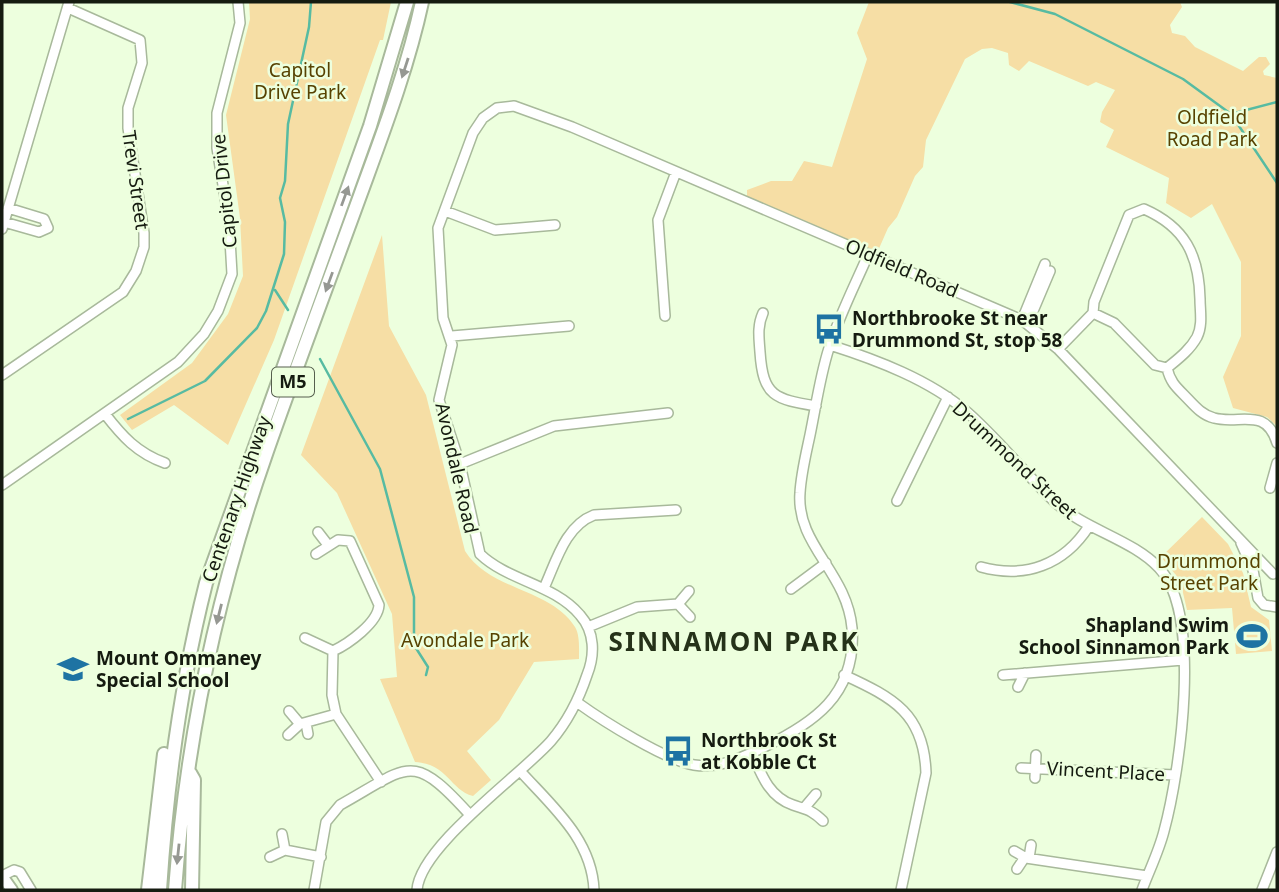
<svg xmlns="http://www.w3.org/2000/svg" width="1279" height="892" font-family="'Noto Sans',sans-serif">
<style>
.green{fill:#f6dea5}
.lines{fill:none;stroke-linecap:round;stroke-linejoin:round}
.stream{stroke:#57bba2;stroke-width:2.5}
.minor-casing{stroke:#a8b99b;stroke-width:12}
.major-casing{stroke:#a8b99b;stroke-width:14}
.highway-casing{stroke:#a8b99b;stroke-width:16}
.minor{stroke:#fff;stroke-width:9}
.major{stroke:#fff;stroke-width:10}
.highway{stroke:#fff;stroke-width:12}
.oneway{fill:#969893}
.labels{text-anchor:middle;stroke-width:5;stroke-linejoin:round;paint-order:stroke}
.shield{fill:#edffde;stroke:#565f4e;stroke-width:2}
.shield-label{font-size:18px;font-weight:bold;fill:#151b10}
.park-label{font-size:19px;fill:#574201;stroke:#edffde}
.street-label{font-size:19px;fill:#151b10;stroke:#edffde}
.poi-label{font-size:19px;font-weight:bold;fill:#151b10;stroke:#edffde;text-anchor:start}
.district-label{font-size:26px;font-weight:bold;letter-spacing:2px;fill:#253219;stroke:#edffde}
</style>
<rect width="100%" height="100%" fill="#edffde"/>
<!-- green -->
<path class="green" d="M249,2h142l-8,38h-3l-106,300 -46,105 -54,-40 -42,25 -12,-15 72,-52 36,-49 15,-38 -3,-58 -14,-103 24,-96z
M869,2h311l2,5 -12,18 2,8 13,3 10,11 48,24 16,-14h7l4,7 -7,7 1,4 13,3v348l-10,-9 -34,-9 -10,-31 18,-41v-74l-29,-58 -21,14 -25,-15 3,-25 -63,-31 8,-17 -14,-8 2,-10 13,-22 -19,-8 -8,4 -59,-25 -10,10 -10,-6 -1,-12 -16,-5 -10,1 -17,10 -39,81 -3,27 -8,9 -18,41 -9,11 -11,25 -130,-55v-8l24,-9h21l12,-20 28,6 35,-108 -10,-26z
M382,235l7,91 37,69 39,156c25,40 85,37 110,76 5,8 4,22 4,32l-45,3 -35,58 -32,31 24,29 -18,16c-23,-6 -25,-32 -58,-34l-35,-83 17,-2 -5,-63 -55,-121 -36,-38z
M1202,517l26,27 15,29 8,34 18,13 3,31 -36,3 -4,-46 -45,2 -7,-30 -19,-23z"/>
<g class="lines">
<!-- stream -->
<path class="stream" d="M1010,2l45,12 128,65 48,35 46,69
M1231,114l46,-12
M275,290l13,20
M320,359l60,110 34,128v48l14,22 -2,8
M128,419l77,-38 52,-53 9,-17 18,-57 1,-32 -5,-24 5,-17 3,-57 21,-97 2,-25"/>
<!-- minor casing -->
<g class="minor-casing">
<path id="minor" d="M445,211l50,19 60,-5
M4,222l35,10 9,-4 -4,-9 -36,-11
M2,229l67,-227
M763,313c-6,13 -4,25 -3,39 3,45 15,47 56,54
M1093,313l21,10 41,42 12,3c3,13 8,18 17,27 9,9 17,20 30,23 25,7 52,-12 63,25
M665,316l-7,-96 18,-48
M1022,320l23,-56
M1028,323l22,-52
M452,336l117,-10
M830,345c47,15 100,35 137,67 32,28 58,62 89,91 30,27 77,37 103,65 44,46 21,204 5,263 -5,20 -15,40 -22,59
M1058,349l35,-36 1,-11 35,-87 15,-6c41,18 55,46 56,90 0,12 3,26 -3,38 -7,13 -19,22 -30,31
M2,375l121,-83 13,-21 8,-24v-14l-16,-105v-20l14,-45 -2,-23 -72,-32
M105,414c17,22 32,39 60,49
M460,464l94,-38 114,-13
M2,485l176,-123 26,-28 14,-23 14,-37 -3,-52 -12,-74v-35l23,-90 -2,-21
M1270,488l7,-25
M897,501l51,-104
M318,532l10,13
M1241,543l12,27 5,28 6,7 13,2
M316,554l22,-14 12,1 29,64c-1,18 -31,39 -46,46l-1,44 4,19 45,68
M981,567c44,12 83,-2 108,-41
M544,588c12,-26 21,-62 50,-73l82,-5
M791,589l35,-26
M689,591l-11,13 12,13
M588,627l49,-20 41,-3
M305,638l28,13
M844,675c50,23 80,39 82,98l-25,117
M1003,675l180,-15
M1018,687l7,-14
M578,703c25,18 87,57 116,62 25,4 44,-6 66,-16 53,-25 97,-54 92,-121 -5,-56 -56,-83 -52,-135 1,-19 6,-39 10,-58 6,-29 10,-59 19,-87 10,-32 26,-63 39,-93
M306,723l2,11
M300,724l36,-10
M288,735l12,-11 -11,-13
M752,753c9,21 17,44 41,52 14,5 19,5 30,16
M1021,768l154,7
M521,772c32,35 71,68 73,118
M1035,778l1,-23
M805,807l11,-13
M285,850l36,7
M1014,851l12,7 121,18
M270,857l15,-7 -3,-16
M1029,858l2,-13
M1017,869l8,-12
M2,876l12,-6 6,2 11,18
M314,890l12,-68 14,-17c70,-39 71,-55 130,10
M417,890c3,-44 104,-115 134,-149 17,-20 28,-42 36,-66 8,-20 8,-43 -7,-60 -26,-31 -72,-34 -100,-61l-20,-90 -21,-64 13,-55 -9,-27 -5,-90 35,-95 10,-15 14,-10 17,-2 58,21 450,193 36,29 215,225
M1262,890l15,-38"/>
</g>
<!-- major casing -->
<g class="major-casing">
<path id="major" d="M2,876l10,14"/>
</g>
<!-- highway casing -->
<g class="highway-casing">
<path id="highway" d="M190,773l4,7 -2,110
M148,890l16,-136
M160,890c7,-106 20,-204 46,-307l164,-457 37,-124
M175,890c11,-148 41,-293 90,-433 31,-89 64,-176 96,-264 23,-63 47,-126 61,-191"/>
</g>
<!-- minor -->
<use href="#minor" class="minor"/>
<!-- major -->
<use href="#major" class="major"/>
<!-- highway -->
<use href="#highway" class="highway"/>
</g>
<!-- one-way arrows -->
<defs><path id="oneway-solid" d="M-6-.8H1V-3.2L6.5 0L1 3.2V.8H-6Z" transform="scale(1.75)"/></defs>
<g class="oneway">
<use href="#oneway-solid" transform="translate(405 68) rotate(108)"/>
<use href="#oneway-solid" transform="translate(345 196) rotate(-70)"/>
<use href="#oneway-solid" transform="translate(329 282) rotate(110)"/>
<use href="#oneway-solid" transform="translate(219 614) rotate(104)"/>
<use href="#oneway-solid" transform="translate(178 854) rotate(96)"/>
</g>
<!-- icons -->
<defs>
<g id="bus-bare" transform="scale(2.415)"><path d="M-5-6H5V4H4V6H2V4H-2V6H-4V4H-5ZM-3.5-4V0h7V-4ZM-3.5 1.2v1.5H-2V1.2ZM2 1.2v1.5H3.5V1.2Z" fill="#1e73a3" stroke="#edffde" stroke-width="2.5" paint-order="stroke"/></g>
<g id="stadium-bare" transform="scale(2.415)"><path d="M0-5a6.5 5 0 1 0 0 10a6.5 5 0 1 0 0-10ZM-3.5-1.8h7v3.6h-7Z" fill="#1e73a3" stroke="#edffde" stroke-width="2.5" paint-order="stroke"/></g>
<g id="school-bare" transform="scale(2.415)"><path d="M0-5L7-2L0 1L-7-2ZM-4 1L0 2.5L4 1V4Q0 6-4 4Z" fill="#1e73a3" stroke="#edffde" stroke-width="2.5" paint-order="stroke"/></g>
</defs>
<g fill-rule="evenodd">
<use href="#bus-bare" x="829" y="329"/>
<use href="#stadium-bare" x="1252" y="636"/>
<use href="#school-bare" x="73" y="669"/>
<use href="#bus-bare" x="678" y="751"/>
</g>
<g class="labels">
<!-- shield labels -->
<rect class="shield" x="272" y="367.5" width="42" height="29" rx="5"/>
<g class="shield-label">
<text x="293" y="388">M5</text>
</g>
<!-- park labels -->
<g class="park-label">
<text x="300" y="77">Capitol<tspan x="300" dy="22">Drive Park</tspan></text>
<text x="1212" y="124">Oldfield<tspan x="1212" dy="22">Road Park</tspan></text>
<text x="1209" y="568">Drummond<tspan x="1209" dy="22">Street Park</tspan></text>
<text x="465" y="647">Avondale Park</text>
</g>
<!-- street labels -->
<g class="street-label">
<text transform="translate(136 180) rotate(82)" y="7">Trevi Street</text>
<text transform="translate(224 191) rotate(-96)" y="7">Capitol Drive</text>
<text transform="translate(902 268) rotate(23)" y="7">Oldfield Road</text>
<text transform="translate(1015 460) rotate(43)" y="7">Drummond Street</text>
<text transform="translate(457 468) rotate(77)" y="7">Avondale Road</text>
<text transform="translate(236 499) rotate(-71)" y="7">Centenary Highway</text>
<text transform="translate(1106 771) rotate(3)" y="7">Vincent Place</text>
</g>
<!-- poi labels -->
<g class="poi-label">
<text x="852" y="325">Northbrooke St near<tspan x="852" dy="22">Drummond St, stop 58</tspan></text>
<text x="1229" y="632" text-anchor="end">Shapland Swim<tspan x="1229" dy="22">School Sinnamon Park</tspan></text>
<text x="96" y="665">Mount Ommaney<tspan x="96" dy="22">Special School</tspan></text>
<text x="701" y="747">Northbrook St<tspan x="701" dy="22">at Kobble Ct</tspan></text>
</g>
<!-- district labels -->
<g class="district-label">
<text x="734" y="651">SINNAMON PARK</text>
</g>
</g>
<!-- border -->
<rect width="1279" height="892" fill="none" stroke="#151b10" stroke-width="7"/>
</svg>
